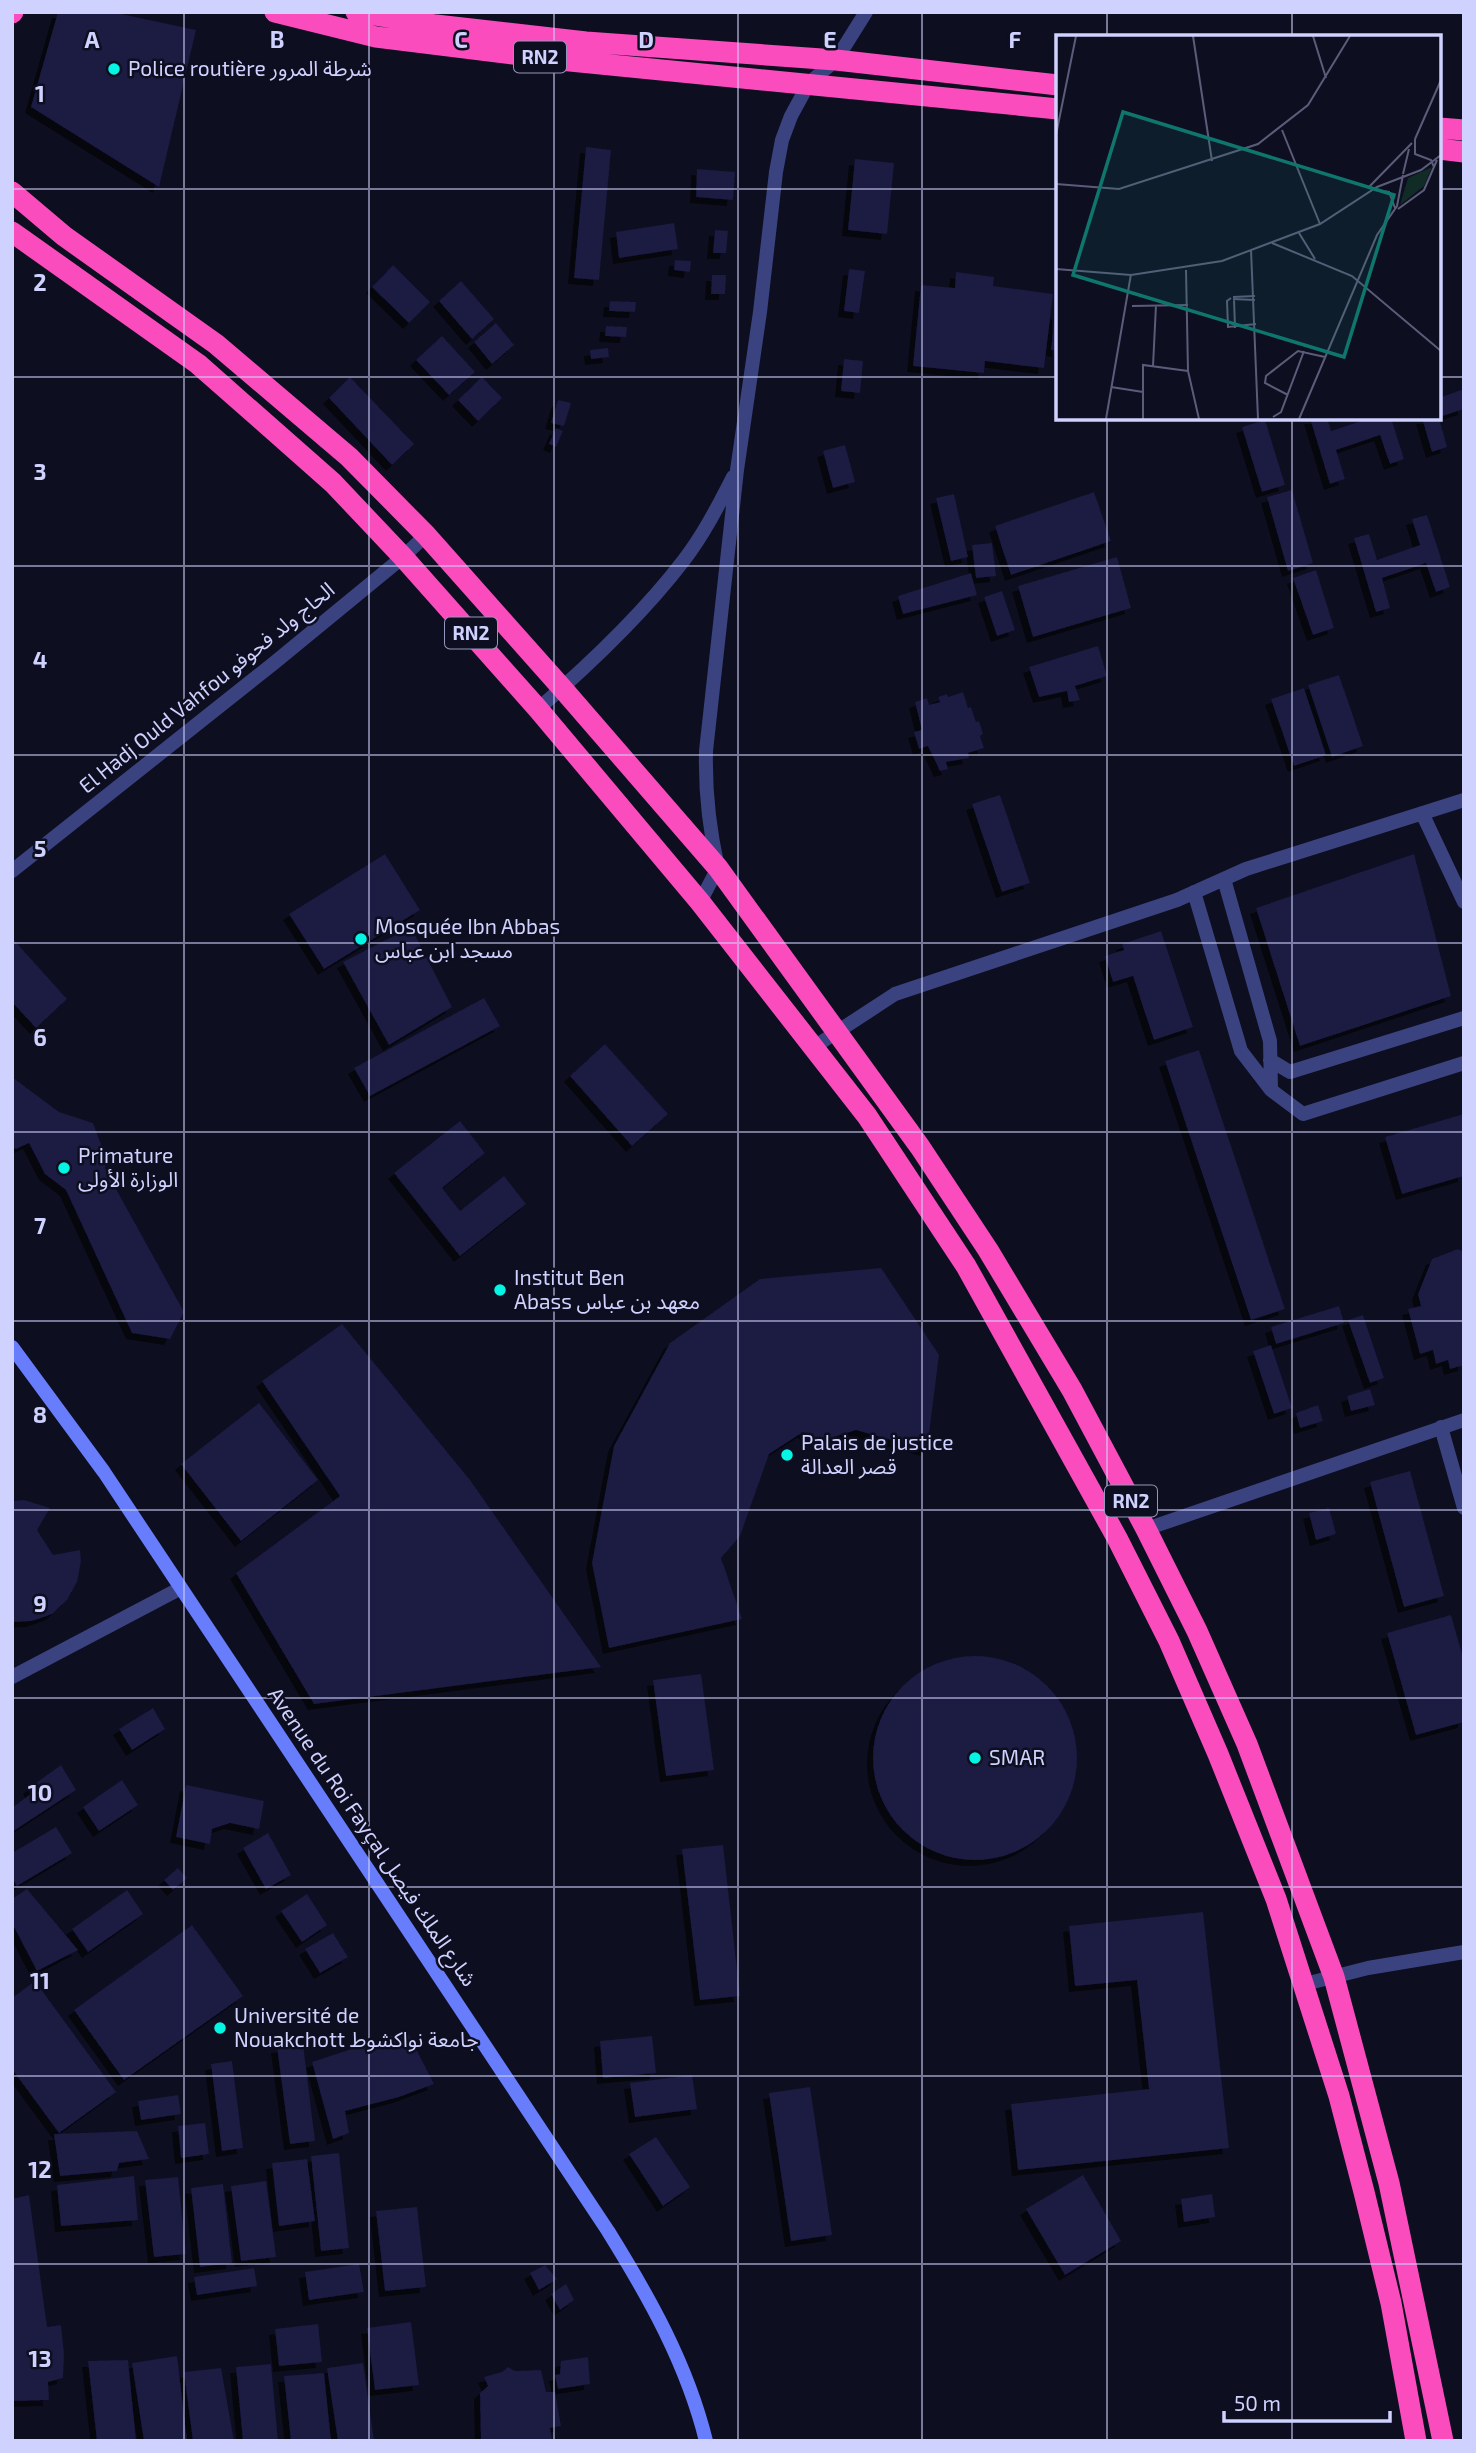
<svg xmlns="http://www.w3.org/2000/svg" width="1476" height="2453" font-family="'Exo 2','Noto Sans Arabic',sans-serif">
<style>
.building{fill:#1b1a42;filter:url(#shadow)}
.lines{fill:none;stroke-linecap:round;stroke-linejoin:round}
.street{stroke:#3a437f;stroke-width:14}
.secondary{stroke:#687dfc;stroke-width:14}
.highway{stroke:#fb4cbd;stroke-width:21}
.grid{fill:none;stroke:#cfd1fe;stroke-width:2;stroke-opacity:0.55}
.poi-dot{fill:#05f4e3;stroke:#0e0e21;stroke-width:2.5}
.labels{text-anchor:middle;stroke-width:5;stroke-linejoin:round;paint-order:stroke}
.shield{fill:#0e0e21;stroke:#9596bc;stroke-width:2}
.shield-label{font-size:19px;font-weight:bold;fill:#cfd1fe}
.poi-label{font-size:21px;fill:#cfd1fe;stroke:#0e0e21;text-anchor:start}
.street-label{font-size:21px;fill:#cfd1fe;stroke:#0e0e21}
.inset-road{fill:none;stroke:#5b5c79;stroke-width:2}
.view{fill:#0f766e;fill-opacity:0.15;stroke:#0f766e;stroke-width:3.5}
.inset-edge{fill:none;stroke:#cfd1fe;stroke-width:3.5}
.grid-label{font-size:23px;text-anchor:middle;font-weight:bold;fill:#cfd1fe;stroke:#0e0e21;stroke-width:5;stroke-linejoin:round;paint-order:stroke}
</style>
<defs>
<filter id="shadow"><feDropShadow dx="-6" dy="6" stdDeviation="0" flood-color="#0009"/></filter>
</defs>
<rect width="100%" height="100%" fill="#0e0e21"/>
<!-- building -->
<path class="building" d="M58,12h54l84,18 -37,157 -128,-80z
M586,147l25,3 -12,130 -25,-2z
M855,159l39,4 -7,71 -39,-4z
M697,169l38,3 -2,28 -37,-3z
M674,223l4,26 -59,9 -3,-26z
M715,230l13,1 -2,22h-13z
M675,260l16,1 -1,11 -16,-2z
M393,265l37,37 -21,21 -37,-36z
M849,269l16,2 -6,42 -15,-2z
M956,272l38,5 -1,9 60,8 -9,74 -59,-7 -1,12 -71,-7 8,-81 34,3z
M712,275h14l-1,19h-14z
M461,281l33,38 -22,20 -33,-38z
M610,301l26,1 -1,10 -26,-1z
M1055,313l3,1v37l-7,-1z
M496,323l18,22 -22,19 -18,-22z
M606,326l21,1 -1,10 -21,-1z
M442,336l33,36 -26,23 -33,-35z
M608,348l1,9 -18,2 -1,-9z
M844,359l19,2 -3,32 -19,-2z
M350,377l64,67 -22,21 -63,-67z
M482,377l20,21 -24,23 -20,-21z
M1464,389v20l-25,8v-19z
M558,400l13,3 -7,23 -13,-3z
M1310,418h17l4,13 39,-13h21l13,41 -14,5 -10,-29 -44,15 9,29 -15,5z
M1422,418h17l8,29 -15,5z
M1265,420l20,65 -23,7 -20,-65z
M556,428l7,3 -7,16 -7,-3z
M845,445l10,37 -22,6 -10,-37z
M1292,490l21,73 -25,8 -21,-74z
M1094,492l17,49 -100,34 -16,-49z
M954,494l14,63 -17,4 -15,-63z
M1427,515l23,72 -14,5 -10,-29 -44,15 8,30 -14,4 -22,-74 15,-4 8,26 43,-15 -8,-26z
M992,543l4,33 -20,2 -4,-33z
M1117,557l14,51 -98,29 -15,-51z
M1316,570l18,58 -21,7 -20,-57z
M971,573l6,22 -74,19 -5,-18z
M1002,591l13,39 -18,6 -13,-39z
M1098,646l9,30 -32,10 5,14 -11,2 -2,-11 -28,6 -10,-30z
M1339,675l24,71 -31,11 -24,-72z
M1304,688l22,67 -32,11 -23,-67z
M963,692l5,16 3,-1 5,15 3,-1 4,13 -3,2 4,12 -16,5 1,5 -23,4 2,7 -8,2 -12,-25 -9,3 -5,-17 8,-2 -7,-28 12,-4 2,7 11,-3 -2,-5 9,-3 1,3z
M1000,795l30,88 -28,9 -30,-88z
M385,854l35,56 -96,59 -35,-55z
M1414,854l37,142 -151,50 -44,-138z
M411,927l41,80 -63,38 -46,-83z
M1161,931l32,96 -39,13 -21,-64 -20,6 -8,-26 19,-6 -2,-6z
M12,938l55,61 -31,29 -24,-26z
M484,998l16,28 -130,70 -16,-28z
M605,1044l63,70 -36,32 -62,-70z
M1199,1050l86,259 -34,11 -86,-259z
M12,1077l47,35 34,11 13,35 -1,11 79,143 -14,27 -38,-6 -66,-143 -21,-16 -16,-31 -13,6 -4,-2z
M1464,1114v62l-62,18 -17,-57z
M460,1121l25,32 -43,35 18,23 44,-35 22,28 -66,52 -66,-83z
M1458,1249l6,3v113l-14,4 -2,-9 -12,4 -3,-14 -13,4 -12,-45 13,-3 -3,-12 14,-35z
M881,1268l58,87 -12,95 -71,-20 -35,11 -18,-9 -34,22 -29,82 -19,22 21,61 -133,29 -17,-85 22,-117 56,-103 90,-64z
M1339,1306l5,17 -68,21 -5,-17z
M1363,1315l21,63 -14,5 -22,-63z
M342,1324l128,156 131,187 -287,37 -78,-131 104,-77 -78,-115z
M1271,1345l21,63 -18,6 -21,-63z
M1370,1389l5,16 -24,6 -4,-15z
M259,1403l59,77 -77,61 -60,-77z
M1318,1405l5,16 -23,7 -4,-15z
M1410,1471l34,125 -40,11 -34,-125z
M24,1500l26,8 -13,22 16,25 27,-5 1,11 -4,21 -10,18 -15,14 -20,7 -20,1v-121z
M1329,1508l7,26 -20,6 -7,-27z
M1451,1615l13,46v61l-48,13 -29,-102z
M873 1758a102 102 0 1 1 204 0a102 102 0 1 1-204 0Z
M701,1674l13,96 -48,6 -13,-96z
M153,1708l12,21 -33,21 -13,-21z
M61,1765l15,25 -64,42v-24l20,-15 -3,-5z
M122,1780l16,25 -39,26 -16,-24z
M186,1785l78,16 -5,28 -29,-6 -18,6 -2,15 -34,-7z
M56,1827l16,26 -55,33 -5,-8v-25z
M268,1833l23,42 -25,14 -23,-41z
M723,1845l17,151 -40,4 -18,-151z
M178,1868l9,10 -14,12 -9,-10z
M27,1889l51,61 -41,21 -25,-48v-24z
M127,1890l16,24 -55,38 -16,-23z
M307,1894l20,31 -25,17 -21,-31z
M1203,1912l26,236 -211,22 -7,-66 138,-15 -12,-109 -62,6 -6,-60z
M192,1925l51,71 -119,84 -50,-70z
M333,1933l15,24 -28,16 -15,-24z
M35,1981l81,111 -57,41 -47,-64v-71z
M407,2031l27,53 -35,13 -54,14 4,22 -16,6 -21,-77z
M652,2036l4,37 -53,5 -3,-37z
M303,2044l12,97 -25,3 -13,-97z
M232,2061l11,87 -21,3 -11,-87z
M692,2075l5,34 -62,8 -5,-34z
M810,2087l22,148 -41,6 -22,-148z
M178,2095l3,19 -40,6 -3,-19z
M205,2123l4,31 -28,4 -3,-32z
M137,2131l12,28 -30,4 -2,8 -57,5 -6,-42z
M656,2137l34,50 -27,19 -34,-52z
M339,2153l10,95 -28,3 -10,-95z
M307,2159l8,62 -36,5 -7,-63z
M1083,2175l38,66 -56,34 -39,-66z
M134,2176l4,44 -77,6 -4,-41z
M178,2177l8,77 -32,3 -9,-77z
M266,2181l10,76 -35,4 -10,-75z
M223,2184l9,79 -32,4 -9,-79z
M1212,2194l3,23 -31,5 -3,-23z
M29,2195l18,132 14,-2 3,29 -1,24 -15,4 1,18 -37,1v-202z
M417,2207l9,80 -41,4 -9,-80z
M359,2264l5,28 -55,8 -4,-28z
M545,2265l12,14 -18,11 -9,-17z
M254,2268l3,18 -60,9 -3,-18z
M566,2284l8,16 -14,10 -9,-16z
M411,2322l8,63 -44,5 -8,-62z
M318,2324l4,38 -43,4 -4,-37z
M177,2356l10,85h-43l-12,-78z
M588,2357l2,27 -32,5 -3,-14 5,-1 1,-13z
M128,2360l8,81h-39l-9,-80z
M363,2363l11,78h-36l-11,-73z
M271,2364l7,77h-35l-7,-74z
M508,2367l7,4 26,-1 5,22h9l6,34 -11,2 2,13h-71l-1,-48 8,-7 -4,-9 18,-5z
M221,2368l13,73h-41l-9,-69z
M324,2373l7,68h-40l-7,-65z"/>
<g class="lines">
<!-- street -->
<path class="street" d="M538,709c52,-45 104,-94 146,-149 20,-26 34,-54 49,-83
M1422,813l42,89
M12,871l262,-208 129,-106 23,-22
M1224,879l46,162 1,49
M1194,892l47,159 30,39 32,24 161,-51
M700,902l18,-34c-9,-40 -13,-77 -12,-117l31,-281 23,-158 16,-140 6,-32 9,-24 18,-33 27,-23 30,-48
M814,1047l81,-53 282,-94 69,-31 218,-69
M1270,1060l20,12 174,-54
M1441,1427l23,81
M1146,1529l318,-109
M12,1677l169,-89
M1305,1984l63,-16 96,-16"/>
<!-- secondary -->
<path class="secondary" d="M12,1347l92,125 504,759c41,66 79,133 98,210"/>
<!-- highway -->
<path class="highway" d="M275,12l101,25 194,24 488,48
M356,12l80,13 150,17 250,18 222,25
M12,13l1,-1
M1439,128l25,2
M1439,149l25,3
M12,192l52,44 152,108 133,113 77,78 136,153 156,180 202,279 68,103 84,140 74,139 51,102 50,113 87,233 55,206 54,258
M12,232l186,132 135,119 70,74 135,152 162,193 167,214 99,150 151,272 52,103 49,113 58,145 63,197 25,96 27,111 25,138"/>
</g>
<!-- grid -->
<path class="grid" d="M184,12v2429M369,12v2429M554,12v2429M738,12v2429M922,12v2429M1107,12v25M1292,12v25M12,189h1046M1439,189h25M12,377h1046M1439,377h25M1107,418v2023M1292,418v2023M12,566h1452M12,755h1452M12,943h1452M12,1132h1452M12,1321h1452M12,1510h1452M12,1698h1452M12,1887h1452M12,2076h1452M12,2264h1452"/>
<!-- markers -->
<g class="poi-dot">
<circle cx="114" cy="69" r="7"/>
<circle cx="361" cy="939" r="7"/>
<circle cx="64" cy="1168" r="7"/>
<circle cx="500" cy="1290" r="7"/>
<circle cx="787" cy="1455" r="7"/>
<circle cx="975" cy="1758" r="7"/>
<circle cx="220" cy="2028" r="7"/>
</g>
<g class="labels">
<!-- shield labels -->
<g class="shield">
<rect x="514" y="41.5" width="52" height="31" rx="5"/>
<rect x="445" y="617.5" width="52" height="31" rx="5"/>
<rect x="1105" y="1485.5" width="52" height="31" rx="5"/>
</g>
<g class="shield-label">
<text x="540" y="64">RN2</text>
<text x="471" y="640">RN2</text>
<text x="1131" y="1508">RN2</text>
</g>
<!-- poi labels -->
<g class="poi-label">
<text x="128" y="76">Police routière شرطة المرور</text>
<text x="375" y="934">Mosquée Ibn Abbas<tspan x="375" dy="24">مسجد ابن عباس</tspan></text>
<text x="78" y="1163">Primature<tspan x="78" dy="24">الوزارة الأولى</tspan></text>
<text x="514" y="1285">Institut Ben<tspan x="514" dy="24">Abass معهد بن عباس</tspan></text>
<text x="801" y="1450">Palais de justice<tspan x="801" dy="24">قصر العدالة</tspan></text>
<text x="989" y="1765">SMAR</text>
<text x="234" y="2023">Université de<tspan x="234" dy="24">Nouakchott جامعة نواكشوط</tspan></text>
</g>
<!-- street labels -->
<g class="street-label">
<text transform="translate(207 688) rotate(-39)" y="7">El Hadj Ould Vahfou الحاج ولد فحوفو</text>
<text transform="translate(372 1837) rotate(56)" y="7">Avenue du Roi Fayçal شارع الملك فيصل</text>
</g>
</g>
<!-- overview -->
<g transform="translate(1056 35)">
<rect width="385" height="385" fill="#0e0e21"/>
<path d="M376,132l-8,19 -24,19 8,-27z" fill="#112b26"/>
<path class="inset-road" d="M137,1l19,125M257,1l13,42M226,95l38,94M0,100l20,-99M359,104l26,-59M359,104v15l16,6 3,7M347,139l6,-25M0,149l63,5 139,-45 50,-39 42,-69M312,153l44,-45M318,155l15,2 6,16M342,174l26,-19 13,-30M243,198l16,26M216,208l80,33 89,75M195,215l7,169M0,234l75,6 91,-14 98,-37 57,-37 44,-17 20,-15M130,235l2,101 11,48M177,262l22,-1M175,263l-4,3 1,26 28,-3M177,264l22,1M178,264l1,29M76,271l56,-1M97,331l3,-61M55,352l32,5M232,360l-23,-12 1,-7 32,-25 27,6M217,382l8,-5 23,-61M50,384l25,-145M87,384v-54l45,6M243,384l78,-184 20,-29 6,-31"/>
<path class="view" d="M67,77l271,83 -50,162 -271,-82z"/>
<rect width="385" height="385" class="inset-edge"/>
</g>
<g class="grid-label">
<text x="92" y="48">A</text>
<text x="277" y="48">B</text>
<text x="461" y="48">C</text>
<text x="646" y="48">D</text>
<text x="830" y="48">E</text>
<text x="1015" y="48">F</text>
<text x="40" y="102">1</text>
<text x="40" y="291">2</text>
<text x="40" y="480">3</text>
<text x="40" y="668">4</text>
<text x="40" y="857">5</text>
<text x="40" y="1046">6</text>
<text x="40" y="1234">7</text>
<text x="40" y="1423">8</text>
<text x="40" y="1612">9</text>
<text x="40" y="1801">10</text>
<text x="40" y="1989">11</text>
<text x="40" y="2178">12</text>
<text x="40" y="2367">13</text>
</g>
<!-- border -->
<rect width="1476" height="2453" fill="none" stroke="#cfd1fe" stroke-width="28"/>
<!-- scale -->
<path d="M1224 2411v10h166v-10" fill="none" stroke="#cfd1fe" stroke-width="3.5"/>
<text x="1234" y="2411" font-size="21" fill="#cfd1fe" stroke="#0e0e21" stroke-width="5" paint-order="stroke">50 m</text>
</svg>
